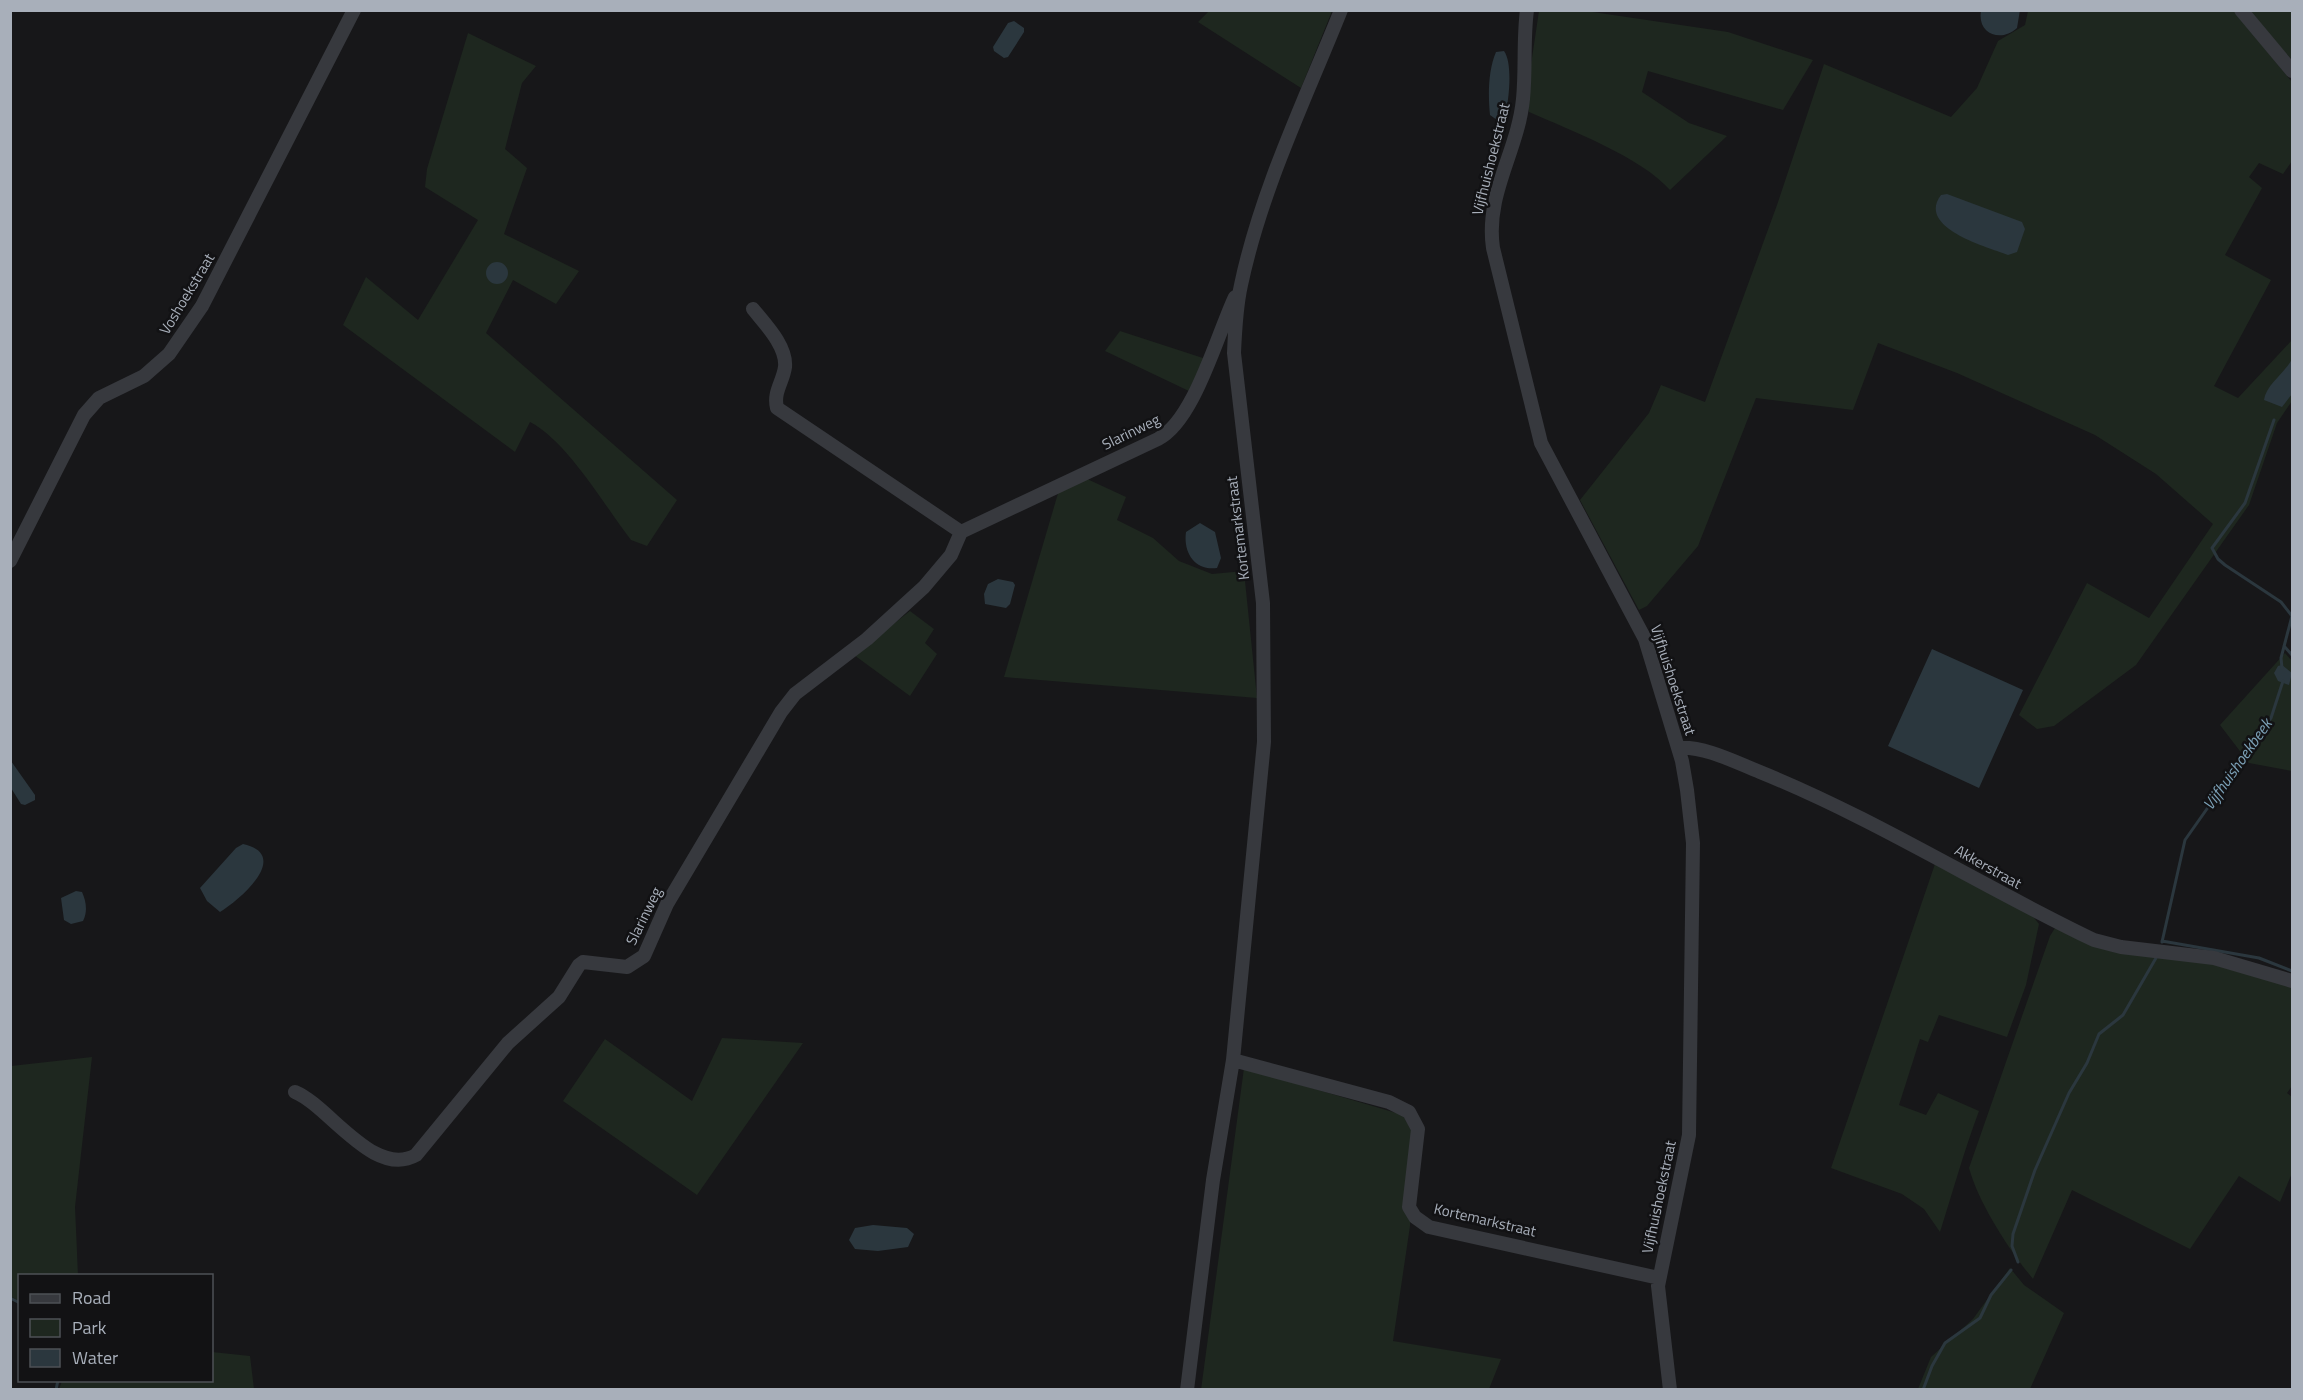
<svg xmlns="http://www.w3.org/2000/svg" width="2303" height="1400" font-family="'Titillium Web',sans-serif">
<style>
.green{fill:#1e271f}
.water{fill:#2b373e}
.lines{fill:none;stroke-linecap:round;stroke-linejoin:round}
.stream{stroke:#2b373e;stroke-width:3}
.minor{stroke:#37393e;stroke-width:14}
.labels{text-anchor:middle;stroke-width:5;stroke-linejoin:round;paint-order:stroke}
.street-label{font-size:15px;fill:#a8afba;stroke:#121214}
.water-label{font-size:16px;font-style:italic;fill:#7ca1b7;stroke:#121214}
</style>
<rect width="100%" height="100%" fill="#171719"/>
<!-- green -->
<path class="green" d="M2233,10l59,72v79l-9,13 -24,-11 -10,14 13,11 -37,67 46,25 -57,106 24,12 54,-58v61l-15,22 -28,82 -113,160 -82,61 -17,3 -18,-14 68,-132 62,35 64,-94 -57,-50 -61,-39 -138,-62 -79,-30 -25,67 -97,-12 -58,148 -51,60 -8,4 -59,-110 69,-87 12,-28 44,17 72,-197 47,-141 127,53 26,-29 21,-47 27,-16 3,-14z
M1209,11h123l-31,77 -103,-66z
M1539,11h47l142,21 85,28 -30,50 -135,-39 -6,21 47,31 38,13 -57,54c-29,-33 -100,-60 -141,-78l-3,-14z
M2249,11h43v50v-1z
M468,33l68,33 -14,17 -17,66 22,19 -23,66 75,37 -23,33 -43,-24 -27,53 191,167 -30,46 -16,-6c-27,-35 -63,-98 -101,-118l-15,30 -172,-127 23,-48 52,43 60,-100 -53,-33 2,-18z
M1120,331l86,28 -15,33 -86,-41z
M1085,478l41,19 -9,23 36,18 26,23 33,13 32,-3 13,127 -253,-21 55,-187z
M910,611l24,18 -9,14 12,11 -27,42 -56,-41z
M2285,653l7,8v110l-43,-8 -29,-38z
M1935,864l96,50 8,10 -13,61 -19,52 -68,-22 -11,27 -8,-3 -21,66 27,10 12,-22 41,18c-15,40 -26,80 -39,121l-16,-23 -22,-15 -71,-26z
M2055,928l157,33 80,25v100l-5,7 5,4v76l-12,29 -41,-26 -49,73 -118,-59 -39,89c-24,-29 -54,-75 -64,-111l81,-232z
M722,1038l81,5 -106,152 -134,-94 42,-62 87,62z
M92,1057l-17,150 3,68 -58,1 -1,25 -9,-5 1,-230z
M1244,1068l159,47 9,17 -2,94 -17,115 108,18 -12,30 -288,1z
M2010,1268l14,17 40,28 -34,76h-112l13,-32 42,-38z
M212,1352l38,4 4,33h-195l3,-8 150,-1z"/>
<!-- water -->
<path class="water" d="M2020,10l-3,18c-16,15 -40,6 -36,-17z
M1014,21l10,7v4l-16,25 -4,1 -10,-7 -1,-4 15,-24z
M1504,51c9,12 5,50 1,65l-8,4 -7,-5c-2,-20 -2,-44 6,-63z
M1947,194l75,28 3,7 -8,23 -9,3c-21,-8 -92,-27 -67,-60z
M486 273a11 11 0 1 1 22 0a11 11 0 1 1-22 0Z
M2292,359v35l-10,13 -18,-7c2,-15 21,-27 28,-41z
M1200,523l15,9 6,26 -4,10c-22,3 -34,-15 -31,-36z
M998,579l15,3 2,3 -5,19 -4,4 -21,-4 -1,-10 4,-10z
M1932,649l91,41 -44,98 -91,-42z
M2282,665l10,8 -3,12 -11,-4 -4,-8 4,-7z
M11,761l24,34v5l-10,5 -4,-1 -10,-16z
M243,844c49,11 -3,56 -23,68l-13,-11 -7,-13 36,-40z
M76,891l6,1c4,9 6,19 1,29l-12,3 -7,-4 -3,-22z
M873,1225l34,3 7,6 -6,13 -30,4 -23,-2 -6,-9 6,-12z"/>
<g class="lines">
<!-- stream -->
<path class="stream" d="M2274,420l-29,83 -33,45 6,11 7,6 56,37 11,14 -11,42 1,10
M2284,646l8,9
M2162,941l97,17 33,13
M2162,942l23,-102 86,-122 12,-37
M2018,1262l-6,-16 1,-12 22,-64 34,-77 18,-30 12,-29 24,-19 33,-57
M10,1298l10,5
M56,1390l2,-10
M1923,1390l9,-24 13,-23 35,-25 11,-23 20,-25"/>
<!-- minor -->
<path class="minor" d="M1527,10c-4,30 -1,59 -4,89 -5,52 -38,95 -30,149l48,195 104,196 37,122 5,29 6,53 -4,292 -31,151 12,104
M2241,10l51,61
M753,309c12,15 34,37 32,58 -2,15 -12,25 -8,41l184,124
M10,561l74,-146 15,-17 45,-22 25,-22 33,-48 152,-296
M1678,748c27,-2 57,14 82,24 116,47 221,114 334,168l27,7 93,11 78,23
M1233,1060l156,42 20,10 9,17 -9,78 6,10 14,10 230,51
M295,1092c34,14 79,87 121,63l92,-112 51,-46 20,-32 4,-3 44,5 17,-11 23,-52 114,-192 14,-18 72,-55 57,-52 27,-32 10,-23 197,-93c36,-18 59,-104 77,-142
M1187,1390l26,-210 20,-120 31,-318 -1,-139 -29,-250c1,-23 2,-46 7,-68 20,-95 64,-185 100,-275"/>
</g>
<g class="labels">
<!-- street labels -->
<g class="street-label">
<text transform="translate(1491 159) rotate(-76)" y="5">Vijfhuishoekstraat</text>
<text transform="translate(187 294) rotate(-59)" y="5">Voshoekstraat</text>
<text transform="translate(1131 432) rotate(-26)" y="5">Slarinweg</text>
<text transform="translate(1238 528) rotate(-97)" y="5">Kortemarkstraat</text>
<text transform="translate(1673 680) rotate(72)" y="5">Vijfhuishoekstraat</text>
<text transform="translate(1988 867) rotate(29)" y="5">Akkerstraat</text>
<text transform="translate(644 916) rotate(-64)" y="5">Slarinweg</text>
<text transform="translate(1659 1197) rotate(-78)" y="5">Vijfhuishoekstraat</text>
<text transform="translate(1485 1220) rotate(13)" y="5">Kortemarkstraat</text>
</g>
<!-- water labels -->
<g class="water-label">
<text transform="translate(2237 764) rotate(-55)" y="6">Vijfhuishoekbeek</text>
</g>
</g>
<!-- border -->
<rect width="2303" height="1400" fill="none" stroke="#a8afba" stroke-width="24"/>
<!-- legend -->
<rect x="18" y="1274" width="195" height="108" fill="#121214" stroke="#4e5156" stroke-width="1.5"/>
<rect x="30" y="1294" width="30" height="9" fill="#37393e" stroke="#4e5156" stroke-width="1.5"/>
<text x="72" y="1304" font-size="18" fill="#a8afba">Road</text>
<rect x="30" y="1319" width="30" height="18" fill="#1e271f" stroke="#4e5156" stroke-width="1.5"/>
<text x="72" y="1334" font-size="18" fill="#a8afba">Park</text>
<rect x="30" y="1349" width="30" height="18" fill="#2b373e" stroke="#4e5156" stroke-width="1.5"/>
<text x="72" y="1364" font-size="18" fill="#a8afba">Water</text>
</svg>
